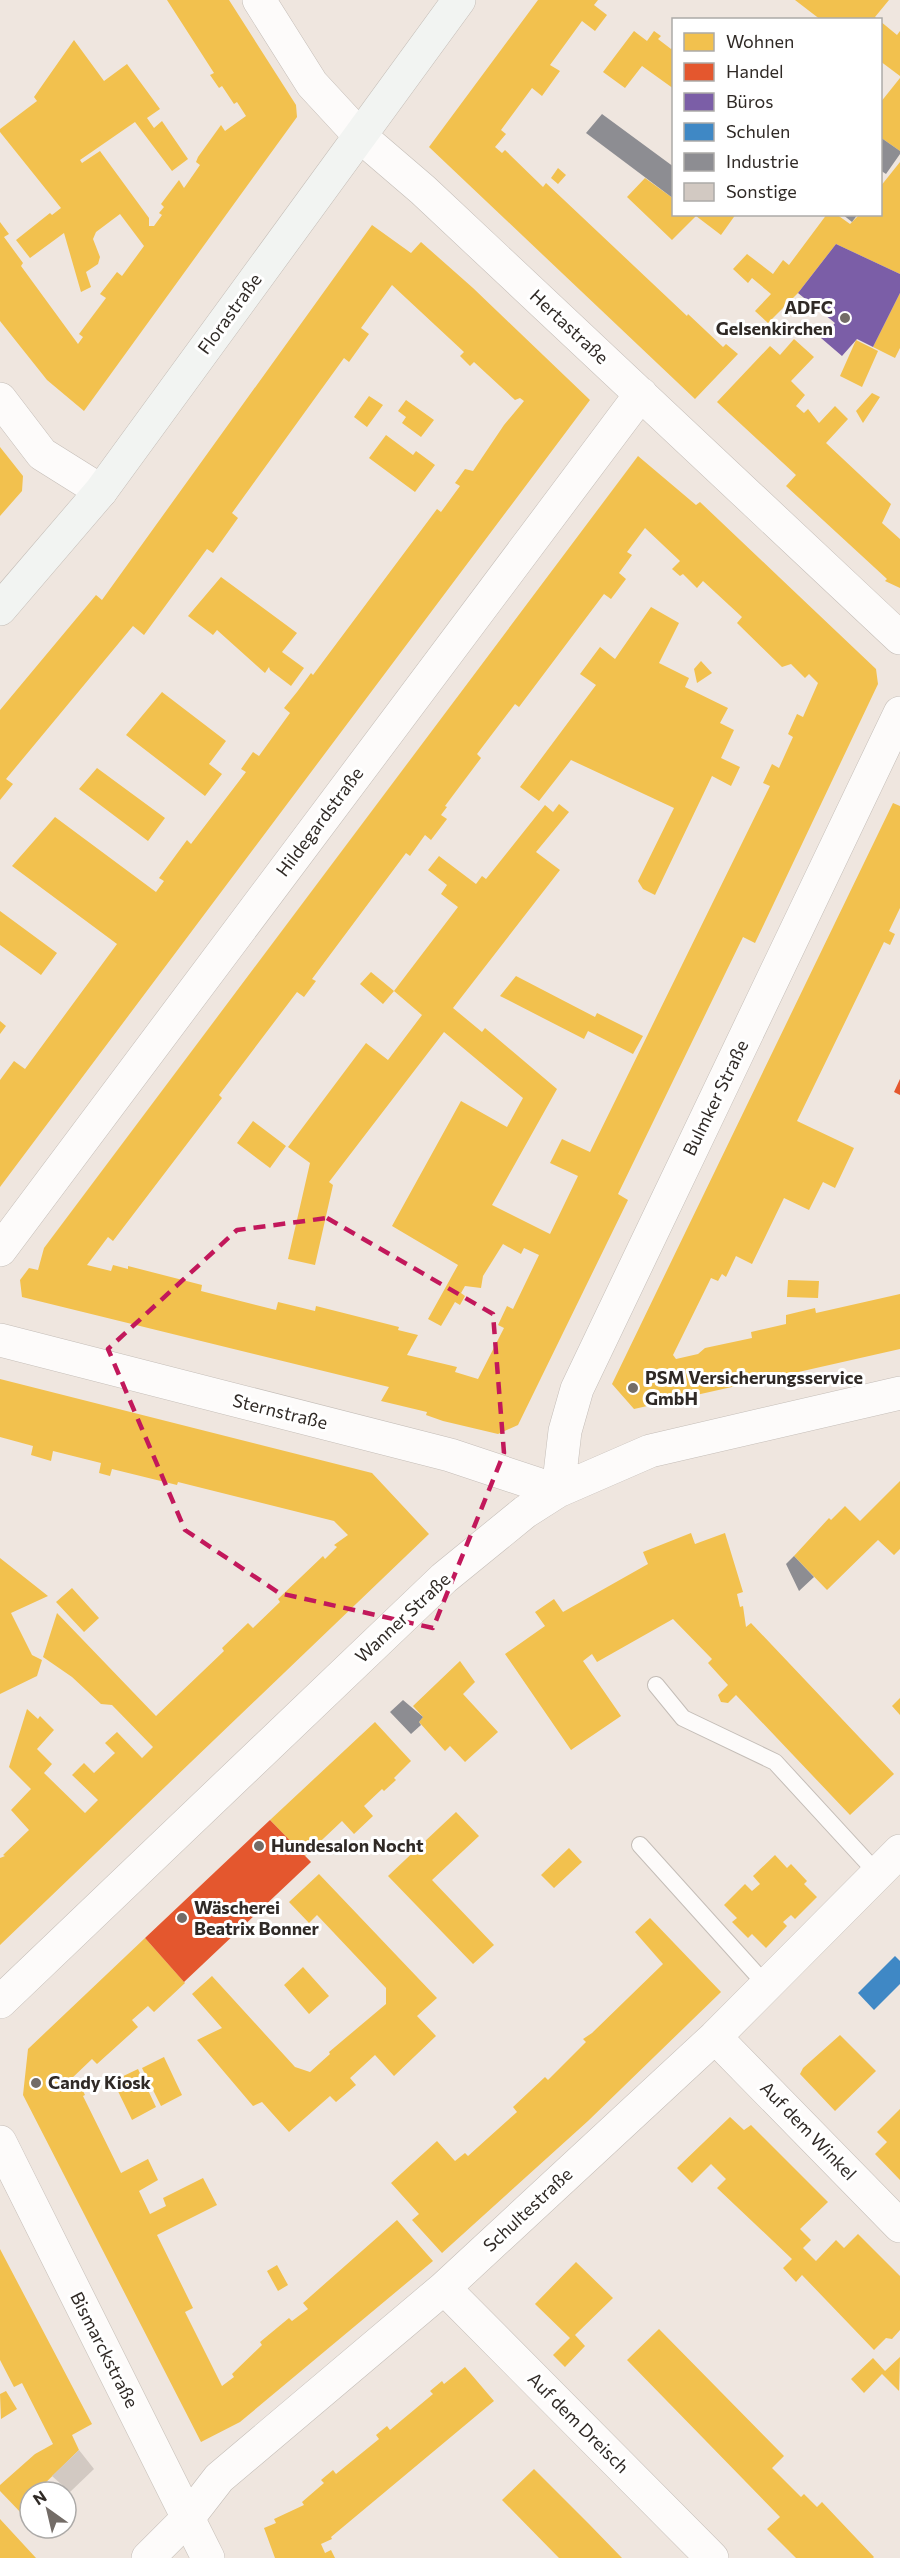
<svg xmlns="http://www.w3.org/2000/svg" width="900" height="2558" font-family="Commissioner,sans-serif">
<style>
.homes{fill:#f2c14e;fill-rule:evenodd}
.shops{fill:#e4572e}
.offices{fill:#7b5ea7}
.schools{fill:#3f88c5}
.industry{fill:#8d8d92}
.building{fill:#d2c9c2}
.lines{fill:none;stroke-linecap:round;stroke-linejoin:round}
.service-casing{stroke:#c4bdb7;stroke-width:18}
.minor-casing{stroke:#c4bdb7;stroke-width:34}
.tertiary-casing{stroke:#c4bdb7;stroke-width:34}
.secondary-casing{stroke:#c4bdb7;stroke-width:34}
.service{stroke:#fdfbfa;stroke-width:16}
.minor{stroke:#fdfbfa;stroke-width:33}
.tertiary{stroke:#fdfbfa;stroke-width:33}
.secondary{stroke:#f2f4f2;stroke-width:33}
.marked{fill:none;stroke:#c2185b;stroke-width:4.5;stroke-dasharray:12 8;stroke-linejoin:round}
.poi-dot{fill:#736c67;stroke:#fff;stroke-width:2}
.labels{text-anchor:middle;stroke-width:6;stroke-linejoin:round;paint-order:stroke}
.poi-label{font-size:18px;font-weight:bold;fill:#302a26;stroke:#fff;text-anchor:start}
.street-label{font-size:18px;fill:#302a26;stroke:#fff}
</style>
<rect width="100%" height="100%" fill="#efe6df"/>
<!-- homes -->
<path class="homes" d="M167,0h62l67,105 1,12 -213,294 -37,-31 -47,-59v-99l9,12 -5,3 19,26 -2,3 57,78 5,-7 -4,-3 27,-36 -6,-4 17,-22 5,4 22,-30 -24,-32 -24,18 -3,7 7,18 -2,7 -12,8 5,15 -10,5 -17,-59 -34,25 -14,-18 34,-27 2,2 9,-7 -61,-76v-3l37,-28 -3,-4 40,-57 30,41 23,-17 33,45 -13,9 7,10 8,-7 26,38 -16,12 -37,-49 -55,38 2,3 18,-12 49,67v8h5l8,-11 -3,-2 5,-6 -3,-3 18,-24 5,8 16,-23 -4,-3 2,-5 23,-32 4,6 21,-15 -9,-14 -3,2 -12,-18 -3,2 -9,-13 4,-2z
M538,0h60l-4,5 13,10 -12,16 -13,-10 -32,44 10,6 -18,25 -10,-8 -31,42 5,4 -11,13 7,6 3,-3 38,37 3,-4 141,133 1,-2 35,33 3,-3 12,10 -43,45 -266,-252z
M795,0h94l-14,17 3,3h-57z
M880,21l17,14 3,-4v45l-20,-15z
M634,31l13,10 7,-10 7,5 -3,3 13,10 3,-3v43l-32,-23 -17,22 -22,-16z
M900,78v73l-20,-14v-34z
M900,162v112l-64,-30 -38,49 -30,30 -13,-12 16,-17 -19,-16 -4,5 -15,-14 14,-15 26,20 10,-14 6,5 38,-51h9l14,10 10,-10h20v-27z
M558,168l8,7 -8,9 -7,-6z
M645,178l29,21v15h62l-15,21 -25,-19 -24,24 -45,-43z
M372,225l39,28 10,-11 52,46 117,112 -590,787v-107l14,-19 11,8 92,-125 -105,-78 43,-49 101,75 8,-11 -5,-3 28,-38 4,4 55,-72 -5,-3 12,-17 6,4 31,-43 -6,-5 13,-16 14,-19 2,2 124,-166 4,3 19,-26 -5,-3 10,-14 8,2 31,-46 20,-24 -4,-3 -5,2 -41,-38 -4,4 -10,-10 4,-4 -72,-67 -31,43 8,6 -20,28 -5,-4 -112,155 6,5 -25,35 -6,-4 -63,86 -11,-9 -127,153 7,5 -13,16v-90l96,-115 6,5z
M900,293v55l-5,10 -22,-11z
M794,339l20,18 -23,24 14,14 -9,11 8,7 4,-4 11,14 16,-17 13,13 -22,24 65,61 -9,19 18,16v49l-15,-7 2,-2 -101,-93 10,-11 -79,-73 53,-56 10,9z
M856,340l22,11 -16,36 -22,-11z
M872,393l8,4 -17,26 -7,-12z
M369,396l14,9 -16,22 -13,-10z
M406,400l28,20 -13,17 -19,-14 4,-6 -8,-6z
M386,435l27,20 3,-4 19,14 -20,27 -46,-34z
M0,447l23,29 -1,15 -22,25z
M638,456l58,49 4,-3 79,75 97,92 2,15 -123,259 -12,-6 -125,257 10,6 -110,225 -20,9 -55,-13 -17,-6 1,-3 -46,-11 8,-14 -367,-90 -2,-17 9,-12 9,2 6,-22zM645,528l35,33 -8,8 8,7 3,-2 14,14 6,-7 39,36 -5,6 45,44 9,-3 14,14 4,-4 9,9 -15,34 -6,-3 -9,20 5,3 -14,31 -7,-4 -9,19 7,3 -180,366 -28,-13 -12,24 28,13 -28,58 -58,-29 65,-116 -72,-61 -3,4 -29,-24 107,-138 -24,-18 33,-40 -10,-8 -6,8 -8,-7 -59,74 -4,-3 -6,8 -37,-28 -11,14 19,15 -6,9 17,13 -64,84 28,24 -34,45 -22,-17 -78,104 22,16 -22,96 27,6 18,-80 -4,-3 115,-150 79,66 -16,29 -46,-26 -69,125 66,39 -30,54 13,7 14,-24 5,3 5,-9 -4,-3 4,-7 16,2 2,-12 20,-32 18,10 3,-6 15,7 -26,54 -6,-3 -9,19 6,3 -26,51 -23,-7 2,-5 -50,-12 11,-20 -20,-5 1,-3 -83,-21 -1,5 -37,-9 -2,8 -75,-19 1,-6 -74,-19v3l-15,-4 -2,6 -24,-6 21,-28 5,4 109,-143 -3,-3 78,-103 7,5 12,-16 -4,-2 94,-126 4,3 15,-21 6,5 16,-21 -6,-4 6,-8 -2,-1 36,-48 -4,-4 38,-50 4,3 85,-113 7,5 15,-20 -7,-6 13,-18 -5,-3z
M221,577l76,56 -15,19 22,16 -13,18 -21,-16 -1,-3 -4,6 -48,-43 -4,5 -25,-19z
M651,607l28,16 -20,40 30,15 -4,9 43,21 -8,15 14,7 -13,28 19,9 -9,19 -19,-10 -57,119 -12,-6 -5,-8 36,-73 -103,-48 -32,41 -19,-14 76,-102 -16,-11 20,-27 15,12z
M701,661l11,12 -15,10 -3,-14z
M162,692l64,49 -17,23 13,10 -17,22 -79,-61z
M97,768l68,50 -17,23 -69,-52z
M893,803l7,3v102l-11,23 6,3 -5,11 -6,-3 -87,179 57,27 -19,40 -12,-6 -14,28 -25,-12 -32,66 -16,-8 -10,21 -4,-3 -4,7 -7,-3 -38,77 3,4 22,-5 7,-6 47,-10 -1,-6 35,-8v-9l29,-7 1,5 84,-19v55l-266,60 -22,-25z
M0,911l57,42 -16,22 -41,-30z
M371,972l23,19 -11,13 -23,-20z
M516,976l79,41 2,-4 46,23 -10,18 -45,-23 -4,8 -84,-43z
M0,1021l6,5 -6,8z
M253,1121l33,25 -16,22 -33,-25z
M788,1280l31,1 -1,17 -31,-1z
M0,1379l372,94 57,61 -429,411v-87l5,-2 -2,-1 26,-25 -18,-20 20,-21 -22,-22 18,-58 11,10 2,-3 14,14 -17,19 15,15 -8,9 41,40 13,-13 -26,-25 12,-12 10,10 21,-20 -10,-10 12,-11 25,26 11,-11 -41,-42 -11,-1 -29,-27 -29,-20 14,-44 99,103 68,-65 -2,-3 26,-25 5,5 27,-26 -2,-3 45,-43 2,3 12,-12 -3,-2 14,-10 -14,-14 -156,-39 -1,3 -65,-16 -2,7 -11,-3 2,-10 -48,-12 -2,10 -20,-6 2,-9 -33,-9z
M900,1481v68l-6,6 -16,-15 -51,50 -33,-34 35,-38 2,2 14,-14 15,15z
M691,1533l4,11 30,-11 18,59 -6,2 3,13 3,-1 3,21 5,-4 143,151 -44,41 -114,-120 -8,8 -7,-1 -3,-7 10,-10 -20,-22 4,-4 -39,-40 -76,43 -5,-8 -9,7 38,55 -50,34 -66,-96 40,-28 -10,-14 19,-13 9,13 85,-48 -5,-12z
M0,1558l48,38 -37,17 21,42 10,5 -5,16 -37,18z
M72,1588l27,30 -15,14 -28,-30z
M460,1661l15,21 -12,12 35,38 -33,30 -15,-16 -5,5 -26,-29 4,-5 -10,-11z
M900,1698v17l-8,-9z
M375,1722l36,39 -17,17 2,2 -12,11 -2,-2 -18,17 9,10 -19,18 -12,-13 -37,35 -35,-36z
M456,1812l23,24 -47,44 62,65 -21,19 -85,-88z
M569,1848l13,14 -28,26 -13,-13z
M775,1855l12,13 4,-4 16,17 -3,3 13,13 -22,22 -4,-4 -8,7 4,4 -21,22 -14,-14 -4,4 -16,-16 5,-4 -13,-13 21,-21 7,7 8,-7 -7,-8z
M319,1874l118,124 -20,18 19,20 -42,40 -19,-21 -25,23 6,7 -20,17 -6,-6 -41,36 -27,-30 -9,4 -56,-66 25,-12 -30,-34 20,-18 83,91 15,5 20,-18 -1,-2 57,-48v-16l-69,-73 -8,8 -20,-21z
M650,1918l71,74 -133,129 -146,132 -30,-33 7,-6 -28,-31 46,-42 18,20 10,-8 3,3 49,-44 -4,-5 32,-30 3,3 38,-38 -3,-3 9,-6 71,-69 -28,-32z
M145,1938l40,45 -31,29 -6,-6 -16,14 6,7 -41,37 -5,-5 -22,21 5,10 6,-3 4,8 -2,1 38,77 27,-14 10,21 -19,11 11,23 16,-8 -3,-8 40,-20 14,27 -60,30 36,73 -8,4 37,74 12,-9 -2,-3 30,-29 -2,-3 29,-24 3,3 16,-12 -5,-6 94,-83 36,41 -193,161 -39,20 -178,-347 5,-46z
M303,1967l26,29 -20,18 -25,-29z
M840,2035l36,36 -41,40 -35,-37 3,-6z
M164,2057l18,38 -21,11 -19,-38z
M138,2069l18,38 -24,13 -19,-39z
M900,2109v71l-25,-26 12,-12 -10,-10z
M730,2117l14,13 7,-5 77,77 -28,27 11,11 -8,8 13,13 20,-21 8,8 14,-14 42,42v54l-8,9 -6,-1 -12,12 -72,-75 -6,7 -13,-14 9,-9 -75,-71 9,-9 -15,-15 -19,19 -15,-15z
M0,2249l92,175 -20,11 7,15 -43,42h-6v17l-7,6 -23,-24v-6l35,-31 18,-10 -31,-61 -8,4 -14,-27z
M576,2262l37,36 -38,37 10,11 -20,21 -12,-12 17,-17 -35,-34z
M277,2265l11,20 -10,6 -11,-20z
M659,2329l125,127 -12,12 29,29 3,-3 13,13 5,-5 52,55 -1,1h-77l-29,-29 13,-12 -153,-157z
M900,2357l-1,34 -17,-17 -18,19 -13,-14 22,-21 12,13z
M465,2367l29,34 -163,136 1,2 -11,5 4,9 6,-3 4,8h-60l-11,-30 12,-5 -2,-4 30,-14 -2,-3 22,-19 -3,-3 12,-10 3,4 43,-35 -3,-4 11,-9 3,4 43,-36 -3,-3 12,-10 2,3z
M6,2391l11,18 -16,10 -1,-25z
M534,2469l55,55 33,34h-63l-57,-58z
M0,2519l36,39h-36z"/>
<!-- shops -->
<path class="shops" d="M900,1079v16l-6,-3z
M270,1820l41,42 -127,120 -39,-44z"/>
<!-- offices -->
<path class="offices" d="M836,244l64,30v19l-27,54 -16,-8 -15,17 -21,-18 14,-15 -37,-30z"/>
<!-- schools -->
<path class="schools" d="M895,1956l5,5v23l-26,26 -16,-17z"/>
<!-- industry -->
<path class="industry" d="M602,114l72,53v32l-88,-66z
M880,137l20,14v3l-14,20 -6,-4z
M842,214h16l-6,8z
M794,1556l20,21 -15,14 -13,-27z
M403,1700l20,17 -4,5 2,3 -10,9 -21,-22z"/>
<!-- building -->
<path class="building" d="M79,2450l15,19 -24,23 -18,-16z"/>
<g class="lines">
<!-- service casing -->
<g class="service-casing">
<path id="service" d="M656,1685l27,33 92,44 102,111
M640,1845l127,141"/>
</g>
<!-- minor casing -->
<g class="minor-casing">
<path id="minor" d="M259,0l53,84 48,52 63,54 477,448
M0,399l42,55 59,37
M0,1250l641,-856
M0,1340l450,115 108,36
M558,1491l7,-60 12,-42 323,-676
M0,2002l444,-424 81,-66 33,-21 92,-40 250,-58
M715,2037l185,189
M444,2288l268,270
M148,2558l40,-40 31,-40 225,-190 271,-251 185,-186"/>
</g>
<!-- tertiary casing -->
<g class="tertiary-casing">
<path id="tertiary" d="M0,2142l208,416"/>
</g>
<!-- secondary casing -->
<g class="secondary-casing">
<path id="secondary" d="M0,609l101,-118 358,-491"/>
</g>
<!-- service -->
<use href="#service" class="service"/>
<!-- minor -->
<use href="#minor" class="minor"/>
<!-- tertiary -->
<use href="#tertiary" class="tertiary"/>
<!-- secondary -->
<use href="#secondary" class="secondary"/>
</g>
<!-- marked area -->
<path class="marked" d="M327,1218l166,96 11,139 -71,175 -154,-35 -94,-63 -77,-181 129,-119z"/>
<!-- markers -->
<g class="poi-dot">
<circle cx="845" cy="318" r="6"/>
<circle cx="633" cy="1388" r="6"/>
<circle cx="259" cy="1846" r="6"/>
<circle cx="182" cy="1918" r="6"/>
<circle cx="36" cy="2083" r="6"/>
</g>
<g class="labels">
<!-- poi labels -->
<g class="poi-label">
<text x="833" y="314" text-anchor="end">ADFC<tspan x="833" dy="21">Gelsenkirchen</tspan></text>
<text x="645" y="1384">PSM Versicherungsservice<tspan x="645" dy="21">GmbH</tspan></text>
<text x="271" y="1852">Hundesalon Nocht</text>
<text x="194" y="1914">Wäscherei<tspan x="194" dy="21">Beatrix Bonner</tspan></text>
<text x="48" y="2089">Candy Kiosk</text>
</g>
<!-- street labels -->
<g class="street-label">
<text transform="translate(230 314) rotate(-54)" y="6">Florastraße</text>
<text transform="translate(569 327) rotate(43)" y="6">Hertastraße</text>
<text transform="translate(320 822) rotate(-53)" y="6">Hildegardstraße</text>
<text transform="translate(716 1098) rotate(-64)" y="6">Bulmker Straße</text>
<text transform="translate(280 1412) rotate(14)" y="6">Sternstraße</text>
<text transform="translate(403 1618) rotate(-43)" y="6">Wanner Straße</text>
<text transform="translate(808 2131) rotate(46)" y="6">Auf dem Winkel</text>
<text transform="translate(528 2210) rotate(-43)" y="6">Schultestraße</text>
<text transform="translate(104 2350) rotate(63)" y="6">Bismarckstraße</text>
<text transform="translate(578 2423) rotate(45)" y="6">Auf dem Dreisch</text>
</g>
</g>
<!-- legend -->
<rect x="672" y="18" width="210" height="198" fill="#ffffff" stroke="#acaaa8" stroke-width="1.5"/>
<rect x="684" y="33" width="30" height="18" fill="#f2c14e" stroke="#acaaa8" stroke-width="1.5"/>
<text x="726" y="48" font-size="18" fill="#302a26">Wohnen</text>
<rect x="684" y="63" width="30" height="18" fill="#e4572e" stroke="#acaaa8" stroke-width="1.5"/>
<text x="726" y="78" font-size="18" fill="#302a26">Handel</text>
<rect x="684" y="93" width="30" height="18" fill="#7b5ea7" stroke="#acaaa8" stroke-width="1.5"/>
<text x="726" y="108" font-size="18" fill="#302a26">Büros</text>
<rect x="684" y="123" width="30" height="18" fill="#3f88c5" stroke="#acaaa8" stroke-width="1.5"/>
<text x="726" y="138" font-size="18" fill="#302a26">Schulen</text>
<rect x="684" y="153" width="30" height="18" fill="#8d8d92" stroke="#acaaa8" stroke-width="1.5"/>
<text x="726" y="168" font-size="18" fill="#302a26">Industrie</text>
<rect x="684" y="183" width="30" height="18" fill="#d2c9c2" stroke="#acaaa8" stroke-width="1.5"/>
<text x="726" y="198" font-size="18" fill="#302a26">Sonstige</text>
<!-- north arrow -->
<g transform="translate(48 2510) rotate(326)"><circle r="28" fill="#ffffff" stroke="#acaaa8" stroke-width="1.5"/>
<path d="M0-4.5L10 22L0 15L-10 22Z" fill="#736c67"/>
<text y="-9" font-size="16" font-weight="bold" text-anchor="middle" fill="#302a26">N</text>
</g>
</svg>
